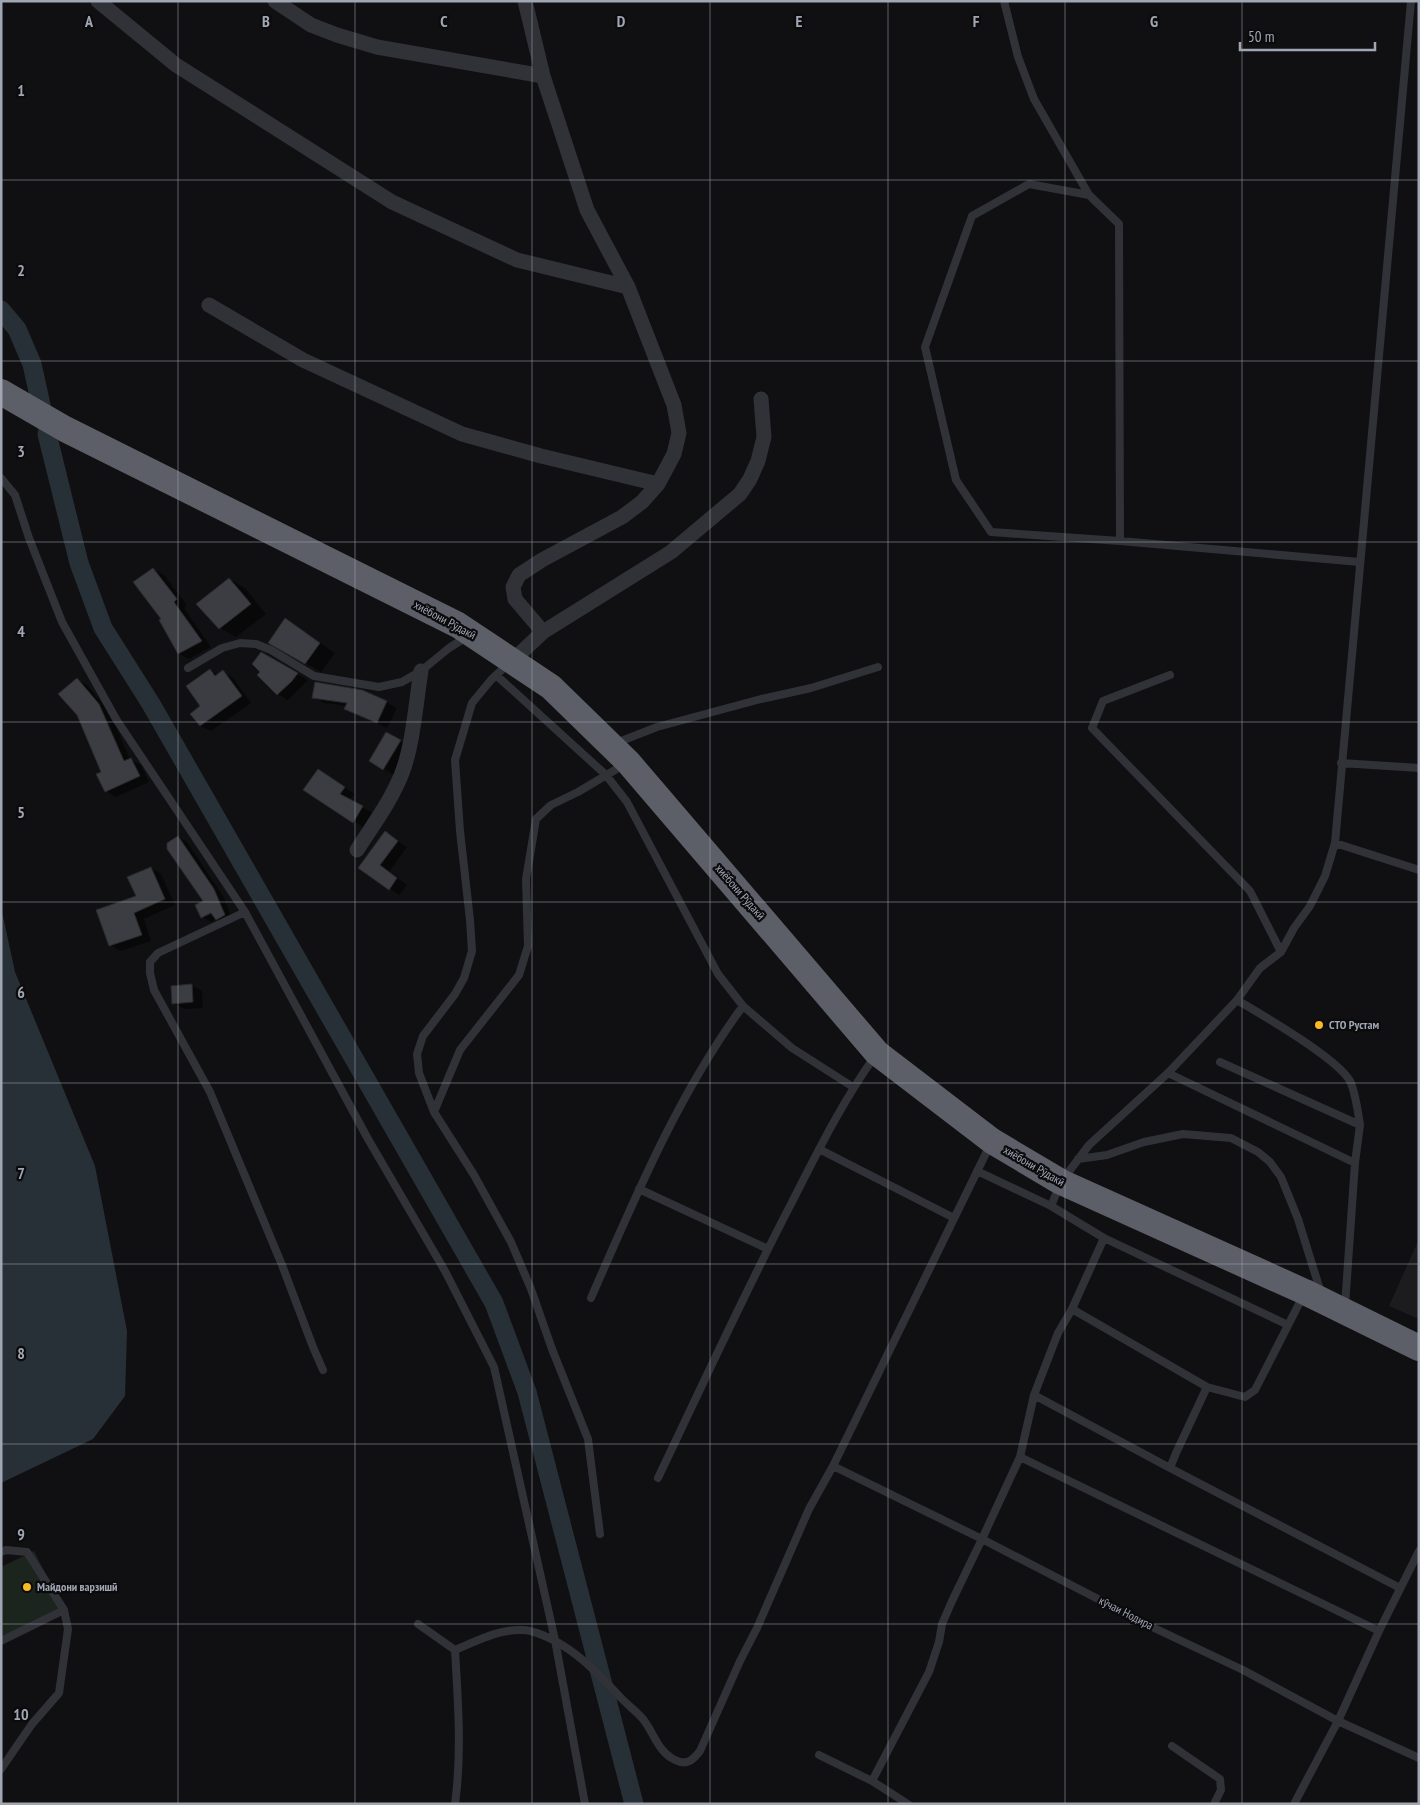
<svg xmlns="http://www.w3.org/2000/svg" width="1420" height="1805" font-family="'PT Sans Narrow',sans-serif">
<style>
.built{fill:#1c1c1f}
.green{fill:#1c241e}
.water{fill:#283037}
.shadow{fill:#0007}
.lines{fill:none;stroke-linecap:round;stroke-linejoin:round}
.canal{stroke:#283037;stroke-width:19}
.building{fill:#3c3d42;stroke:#2a2a2e}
.lane{stroke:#313237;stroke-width:8}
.street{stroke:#313237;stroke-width:15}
.highway{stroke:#5d5f68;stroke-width:26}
.grid{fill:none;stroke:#a1a6b3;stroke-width:1;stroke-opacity:0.55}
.poi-dot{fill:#f8b922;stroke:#0b0b0d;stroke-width:2}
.labels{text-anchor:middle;stroke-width:4.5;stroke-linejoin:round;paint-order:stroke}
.street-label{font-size:12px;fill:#a1a6b3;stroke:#0b0b0d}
.poi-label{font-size:12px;font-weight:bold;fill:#a1a6b3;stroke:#0b0b0d;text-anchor:start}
.grid-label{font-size:16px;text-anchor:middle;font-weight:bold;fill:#a1a6b3;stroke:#0b0b0d;stroke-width:4.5;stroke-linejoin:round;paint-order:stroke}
</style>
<rect width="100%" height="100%" fill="#101012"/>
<!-- built -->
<path class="built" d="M1419,1239v80l-30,-13z"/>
<!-- green -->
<path class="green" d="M34,1551l29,57 -62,31v-72z"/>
<!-- water -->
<path class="water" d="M1,907l14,65 80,194 32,165 -2,65 -32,43 -92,44z"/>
<!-- shadow -->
<path class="shadow" d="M153,569l11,6 23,30 -3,3 27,39 -22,12 -10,-5 -16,-35z
M229,579l16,9 21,26 -30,23 -16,-9z
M286,620l49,33 -14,19 -52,-30z
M261,654l47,26 -20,20 -10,-6 -16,-22z
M210,670l8,5 5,-3 10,6 18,25 -40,28 -11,-5 2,-20z
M77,680l10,5 22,26 21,48 11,6 8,17 -33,15 -10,-6 -3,-19z
M314,697l72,5 11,6 -10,20 -31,-14 -10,-6 1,-2 -23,-3z
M387,734l23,13 -16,28 -23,-14z
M328,776l26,18 -4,6 22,13 -8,15 -59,-39z
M386,833l21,14 -18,25 18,13 -8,10 -39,-27z
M178,837l9,5 36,54 10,24 -7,4 -8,-5 -7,3 -9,-5 3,-15z
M151,868l10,6 14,31 -31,14 7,22 -31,10 -10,-6 28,-48z
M191,985l11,6 1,17 -19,1 -10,-6z"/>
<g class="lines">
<!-- canal -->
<path class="canal" d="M1,310l16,19 15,35 13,59
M47,434l32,129 24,65 48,76 343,599 33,89 107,412"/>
</g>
<!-- building -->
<path class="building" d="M153,568l24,31 -3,3 28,39 -24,13 -19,-34 2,-1 -28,-37z
M229,578l22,26 -32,25 -23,-25z
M285,618l35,25 -15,21 -37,-21z
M261,652l37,21 -6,8 -15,14 -20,-20 3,-3 -8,-8z
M210,669l5,7 8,-6 19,26 -42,30 -10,-12 10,-8 -14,-20z
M77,678l22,26 25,57 7,-3 9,18 -35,16 -9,-18 5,-2 -24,-57 -19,-21z
M315,682l47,8 25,11 -10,22 -33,-14 3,-6 -35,-5z
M386,732l15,8 -18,30 -14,-9z
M318,769l27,18 -5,7 23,12 -10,17 -50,-33z
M385,831l13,10 -18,24 17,13 -8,12 -31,-22z
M178,836l36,53 11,26 -9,5 -5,-7 -10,5 -6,-13 8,-4 -36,-52v-6z
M151,867l14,32 -31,14 8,22 -33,11 -13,-36 40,-14 -9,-19z
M192,984l1,18 -21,2 -1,-18z"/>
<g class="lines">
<!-- lane -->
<path class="lane" d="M1004,1l14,56 16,42 55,96
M1,478l14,17 14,43 33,84 54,97 129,193 123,227 77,132 49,96 61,273 30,164
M1120,541l-1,-317 -30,-29 -60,-11 -57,32 -47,131 31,133 35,52 129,9 240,21
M188,668l34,-20 18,-5 16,1 15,6 43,26 65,11 23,-5 19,-11 28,-23 19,-12
M496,675l110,100 21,27 91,172 25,32 49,42 61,39
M1170,675l-67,26 -11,27 158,163 31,61
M616,743l41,-16 104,-28 50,-11 67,-21
M1341,763l78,5
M1335,843l84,27
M245,912l-87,41 -8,9v11l4,17 56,102 72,173 31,82 10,23
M1237,1000c25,15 104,60 114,83 5,13 7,29 9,42
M1220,1062l140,63 -5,38 -10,143
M1168,1073l187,90
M434,1112l-15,-39 -2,-19 6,-18 32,-42 9,-16 8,-27 -2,-31 -10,-89 -5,-71 17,-57 19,-23 18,-17
M819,1149l135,69
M1078,1159l29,-4 37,-13 39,-8 48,4 27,14 12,10 11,15 17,42 23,74
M977,1171l74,35
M639,1189l129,60
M1104,1238l184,87
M1303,1296l-48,94 -10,7 -38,-10 -31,66 -6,15 230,120
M591,1298c44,-100 87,-204 152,-292
M1207,1387l-135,-78 32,-71 -53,-32 10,-24 28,-37 79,-72 69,-73 23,-32 21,-16 13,-24 16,-22 15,-30 10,-33 76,-842
M1034,1395l136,73
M1020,1457l359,174
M833,1466l149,73 170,88 91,43 95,51 81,37
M658,1478c44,-92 86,-184 133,-274 26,-51 51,-102 84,-148
M600,1534l-12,-95 -36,-90 -21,-60 -20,-47 -37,-67 -40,-63 26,-62 59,-75 9,-29 -2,-67 10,-60 15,-14 27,-13 47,-28
M1,1552l5,-2 21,2 37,58 4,19 -9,64 -27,31 -31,45
M418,1624l37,26c3,51 7,103 0,154
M1,1641l63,-31
M455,1650c22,-9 43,-21 68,-20 10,0 30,9 39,15 22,13 42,35 59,53 7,7 16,14 22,21 11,14 15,33 32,41 12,6 18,0 25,-9l40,-90 17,-33 52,-119 24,-43 157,-321
M1172,1746l48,33 1,11 -7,14
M819,1755l53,26
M908,1804l-36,-23 57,-109 10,-30 3,-18 10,-23 30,-62 38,-82 14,-62 24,-62 14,-24
M1294,1804l44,-83 41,-90 40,-80"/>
<!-- street -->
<path class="street" d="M98,1l78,64 216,137 125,58 111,27
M275,1l36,24 26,10 40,12 166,29
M525,1l18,75 44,134 41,77 46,118 5,28 -5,21 -16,30 -16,18 -20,15 -80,43 -23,15 -6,12 2,12 28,33
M209,305l94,55 159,74 79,22 117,28
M513,660l30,-28 128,-80 69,-58 10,-15 8,-18 6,-24 -3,-38
M357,850c16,-25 34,-49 45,-77 11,-28 14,-71 19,-102"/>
<!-- highway -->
<path class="highway" d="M1,392l64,37 393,196 93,62 77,75 249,291 115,88 69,41 244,110 114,56"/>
</g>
<!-- grid -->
<path class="grid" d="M178,1v1803M355,1v1803M532,1v1803M710,1v1803M888,1v1803M1065,1v1803M1242,1v1803M1,180h1418M1,361h1418M1,542h1418M1,722h1418M1,902h1418M1,1083h1418M1,1264h1418M1,1444h1418M1,1624h1418"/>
<!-- markers -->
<g class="poi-dot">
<circle cx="1319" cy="1025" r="5"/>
<circle cx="27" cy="1587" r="5"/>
</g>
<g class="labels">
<!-- street labels -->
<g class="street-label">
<text transform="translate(445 620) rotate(28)" y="4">хиёбони Рӯдакӣ</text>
<text transform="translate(740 892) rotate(49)" y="4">хиёбони Рӯдакӣ</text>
<text transform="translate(1034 1166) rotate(30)" y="4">хиёбони Рӯдакӣ</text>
<text transform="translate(1126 1613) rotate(27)" y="4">кӯчаи Нодира</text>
</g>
<!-- poi labels -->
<g class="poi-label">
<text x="1329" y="1029">СТО Рустам</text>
<text x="37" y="1591">Майдони варзишӣ</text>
</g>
</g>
<g class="grid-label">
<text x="89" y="27">A</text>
<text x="266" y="27">B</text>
<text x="444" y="27">C</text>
<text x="621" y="27">D</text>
<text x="799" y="27">E</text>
<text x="976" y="27">F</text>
<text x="1154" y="27">G</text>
<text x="21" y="96">1</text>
<text x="21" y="276">2</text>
<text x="21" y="457">3</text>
<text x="21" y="637">4</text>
<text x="21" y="818">5</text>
<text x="21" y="998">6</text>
<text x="21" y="1179">7</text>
<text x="21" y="1359">8</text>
<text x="21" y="1540">9</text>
<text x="21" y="1720">10</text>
</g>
<!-- border -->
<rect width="1420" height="1805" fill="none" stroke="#a1a6b3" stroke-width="5"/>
<!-- scale -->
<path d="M1240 42v8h135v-8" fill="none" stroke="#a1a6b3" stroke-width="2.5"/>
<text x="1248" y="42" font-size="15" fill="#a1a6b3" stroke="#0b0b0d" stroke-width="4" paint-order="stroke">50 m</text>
</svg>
